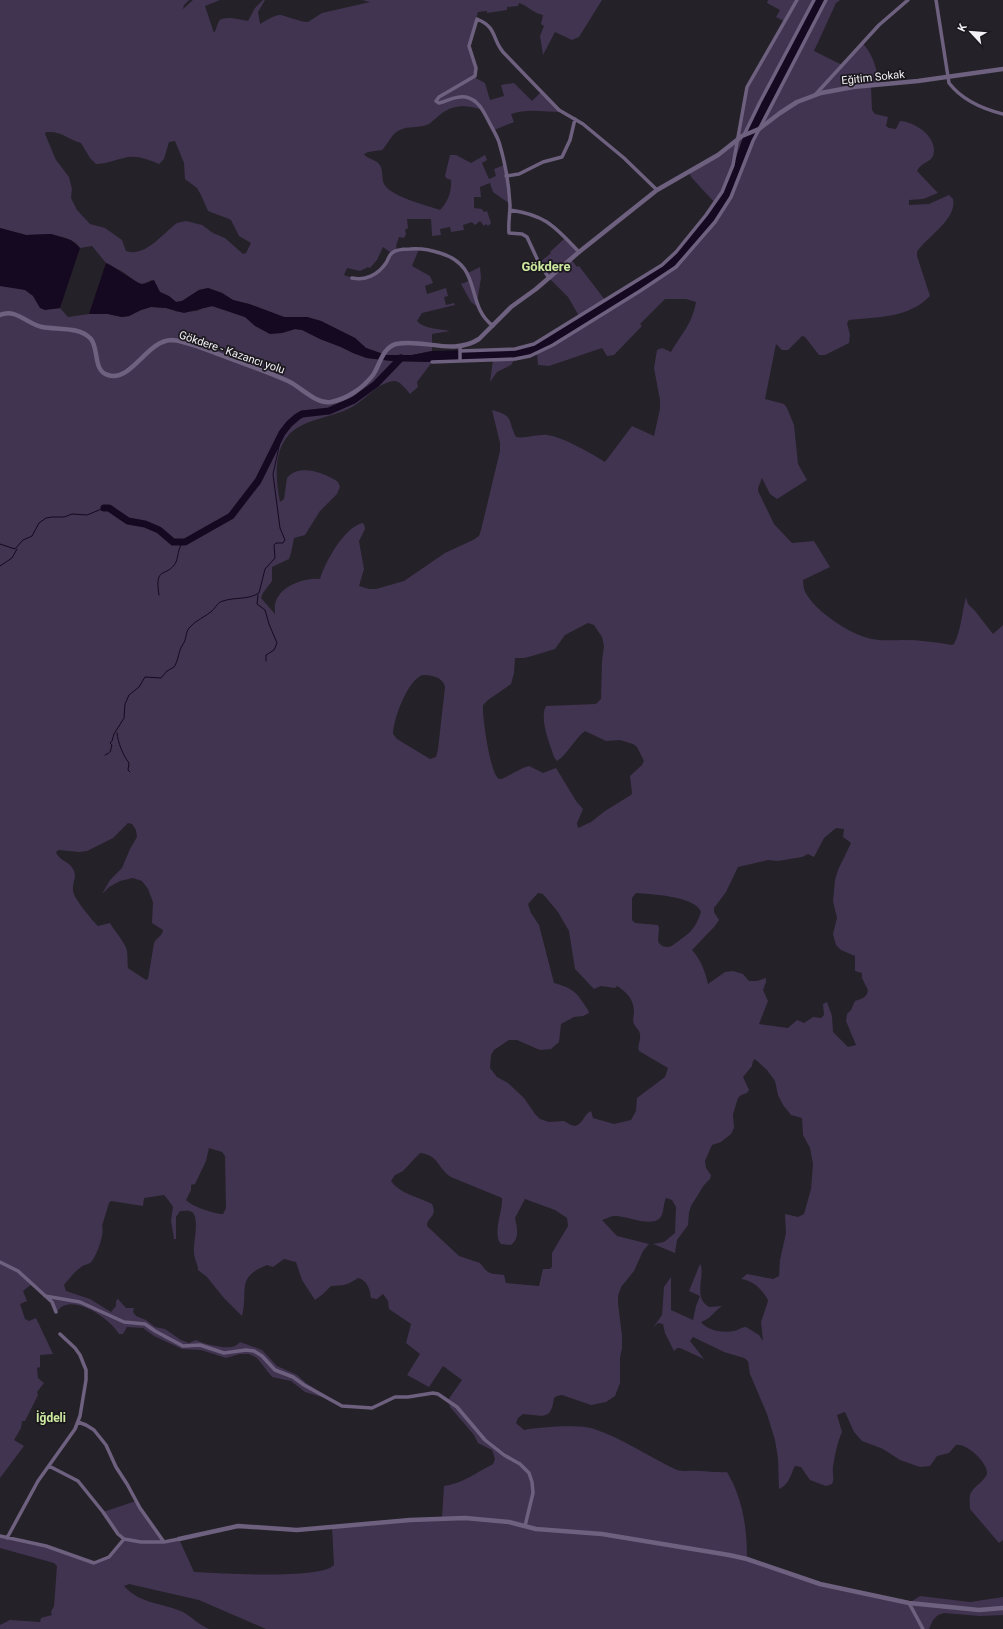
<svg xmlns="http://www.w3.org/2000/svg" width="1003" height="1629" font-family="Roboto,sans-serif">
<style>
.green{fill:#413450;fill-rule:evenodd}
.water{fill:#150921}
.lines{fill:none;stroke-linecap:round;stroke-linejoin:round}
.stream{stroke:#150921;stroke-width:1}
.river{stroke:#150921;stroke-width:7}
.minor{stroke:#6e607f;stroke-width:3.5}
.tertiary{stroke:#6e607f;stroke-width:4.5}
.labels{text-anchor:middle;stroke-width:3.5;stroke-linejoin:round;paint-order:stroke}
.street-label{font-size:11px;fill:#f4f1f6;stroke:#1b181e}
.neighbourhood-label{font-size:12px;font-weight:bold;fill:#cde9a0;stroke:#1b181e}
.quarter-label{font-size:13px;font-weight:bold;fill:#cde9a0;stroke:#1b181e}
</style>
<rect width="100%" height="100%" fill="#242128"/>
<!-- green -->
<path class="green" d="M0,0h189l-5,5 -1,4 10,-9h27l-15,6 9,27c2,-3 3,-8 5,-12 4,-6 23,-1 29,0l7,-13 8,-8h2l-7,12 2,12c6,-3 12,-8 19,-9 3,-1 21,7 29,7l14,-9 48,-11 -8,-2h240l-23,37 -7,3 -17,-8 -12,23 -3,-19 4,-10 -3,-2 2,-9c-10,-2 -15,-9 -24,-12l-1,3 -11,1v3l-20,3v-2l-9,1 -9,31 6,22 -1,12 11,6 5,17 14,-4 -3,-11 13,-2 18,18 9,-9 21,20c-18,0 -34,-4 -51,2l3,8 -20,8 -12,-20c-14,-5 -28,-6 -41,4 -4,3 -8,7 -12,10 -10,5 -22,1 -31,7 -7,4 -10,13 -16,19l-14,2 -4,2c3,5 11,5 15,10 5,6 2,14 5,20 7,13 42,21 56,26 8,-7 12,-20 11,-30l-5,-2 -1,-2 5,-21h6l15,8 14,-8 2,5 -5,3 7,16 7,-3 -2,-7 10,-4 6,39 -17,-12 -3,-9 -10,4 1,10h-7v11l8,1 2,3 3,-1 4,12 -3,3 -2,-2 -2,2 -4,-5 -5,4 -3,-3 -9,3 1,5 -13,2 -1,-5 -10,2 1,6 -9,1 -1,-17h-24l1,9 -3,2 1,4 -2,4 -5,-1 -3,9 1,4 22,-1 -7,17 18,10 3,7 -8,3 2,8 19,-6 2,8 -4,1 2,8 8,-2 1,2 -33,8 -5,8c7,8 23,8 33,10l-18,3v17l-20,4h-26l-20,-7 -11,-10 -34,-17 -14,-4h-23l-35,-13 -16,-4 -11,-7 -14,-5 -9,2 -17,11 -6,1 -6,-5 -10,-5 -8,-12 -9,4 -5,-1 -15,-11 -17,-9 -14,-17 -12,2 -4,-5 -10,-5 -15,-4 -25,1 -26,-7zM46,132c17,-1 21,7 35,11l9,15 6,6c11,0 21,-5 32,-7 11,-1 21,3 31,7l5,-5 5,-17 6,-1 9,22 1,16 12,9 4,7 7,16 21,8 2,1 8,16 12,7 -5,10 -3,1 -18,-16 -12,-5 -11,-8 -16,-4 -9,2c-14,10 -32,35 -51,28l-4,-11 -17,-12 -15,-4 -13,-14 -6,-12 1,-9 -3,-12 -13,-17 -11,-26zM383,247l8,6 -14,19 -21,7 -12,-4 3,-7 13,3 8,-4 2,1 7,-8z
M768,0h46l-70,135 -16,45 -13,23 -23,-25 -4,-7 49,-30 10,-54 37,-66 -8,-4 4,-7 -13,-7z
M826,0h14l-4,3 -22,48 28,14 20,-23c11,13 15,26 17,43l-8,1 1,24 3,4 13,3 -2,9 3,2 7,1 4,-8c16,1 39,17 33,35 -2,6 -13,7 -16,15l21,22 -15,6 -14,1v5l20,-1 20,-9 4,4c5,20 -28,39 -36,53v4l13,40c-21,22 -52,21 -81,24l-2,3 3,12 -1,8 -24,12h-6l-14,-18 -3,-1 -14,14h-6l-6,-6 -11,55 19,5 3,4 7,17 4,39 9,16 -30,19 -7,-5 -8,-16 -4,10v3l16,33 18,19 22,-2 16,26 -27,13c0,5 1,11 4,15 11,18 44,40 65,44 10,2 21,1 31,1 16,0 33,2 49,5l2,-1c7,-13 8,-32 12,-47l2,7 7,7 18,23 10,-9v915l-4,3 -29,-34c0,-5 -1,-9 0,-14 3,-9 13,-12 17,-21 1,-11 -20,-31 -31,-29l-7,8 -12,3 -7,10 -10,1 -20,-7 -17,-11 -21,-8 -8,-9 -9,-20 -8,3 5,17c-5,11 -7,23 -9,35 -1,7 2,11 -1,17l-6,2 -16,-6 -9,-13 -6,-1c-5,9 -5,18 -16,23l-1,-31 -3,-18 -8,-26 -17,-40 -2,-13 -4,-3 -20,-6 -31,-15 -3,4 14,18 -24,-11h-3l-3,3 -9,-18 -2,-9 -5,-1 -5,5 9,-13 2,-28 7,-10v33l22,10 3,-14 4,-10 -11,-5 11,-27c6,10 -8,33 9,43l13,-1c-10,7 -9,11 -21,16 7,9 22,11 33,9 5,-1 7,-4 12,-4l13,8 4,6 -2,-19 7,-21 -1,-3c-7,-10 -13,-17 -26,-19l6,-5 26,5 6,-3 1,-16 6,-27 -1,-19 13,3 6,-3 7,-25 2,-25 -3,-16 -7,-13 -1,-17 -11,-3 -8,-10 -5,-10 -3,-14 -8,-11 -12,-11 -2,2 -1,5 -9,11 6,13 -2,3 -6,2 -3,3 -5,16 1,14 -3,6 -10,8 -9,3 -7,16 1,7 5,7 -1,4 -6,6 -13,21 -2,7 -1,12 -11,15 -2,13 -22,-9 11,-2 11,-9 1,-26 -4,-7 -6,-2c-3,6 -2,16 -6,20 -9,10 -34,-3 -46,-2 -4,0 -8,3 -12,4l15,16 32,8 -6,7 -9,20 -13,16 -3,9v7l4,33v12l-2,10v25l-5,13 -9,6 -15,3 -29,-10 -5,1 -3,2c-3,24 -12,17 -31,16l-5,4 -2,5 8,7c16,-3 56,-6 70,-1 30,10 55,28 83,41 8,2 15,0 23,1 9,0 18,2 27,1 16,27 20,56 20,87l73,25 89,19 11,-7 50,6 33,-5v18l-23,1 -36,-3 -6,2 -5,5 -4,9h-663l-67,-29 -70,-16 -5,2c16,18 39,17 59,26 9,5 16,13 26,17h-209v-4l10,-5 30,2 1,-4 11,-3 -1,-3 3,-6 3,-40 -3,-3 -54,-15v-12l35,8 55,18 13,-1 21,-22 -21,-27 33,-11 28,41 15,-3 15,33c23,1 127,8 140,-7l-2,-38 110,-9 2,-32c18,-2 33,-14 49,-22l2,-5 -3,-9 -14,-7 -4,-8 -24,-28 -2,-7 14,-20 -19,-14 -14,21 -22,-12 13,-21 -14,-11 5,-19 -22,-15 -1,-8 -5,-7 -6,5 -6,-1c-1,-9 -4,-18 -13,-20 -12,8 -14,7 -27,8l-8,8 -8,6 -13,-20 -6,-18 -12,-3 -11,8 -6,-2c-32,13 -18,24 -25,51l-19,-19 -16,-20 -9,-7c0,-6 -4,-11 -4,-18 -1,-8 6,-34 -2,-40 -3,-2 -8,-1 -12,-1l-4,6v22h-2l-3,-18 2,-14 -4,-6 -5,-6 -20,3 -1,8 -32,-5 -2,2 -7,23c3,7 -5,29 -10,35 -3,4 -7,3 -11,6 -7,5 -12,12 -17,18l2,6 24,8 21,13 5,-6v-5l2,-2 8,9h8l-1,4 3,4 10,4 9,7 10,2 16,11 8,3 7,-3c8,4 31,10 39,6 2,-1 4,-3 5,-4l22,8 15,16 20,9 9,8 24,15h-5l-20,-6 -14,-11 -19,-4 -15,-19 -8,-4h-9l-14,4 -25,-8 -19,-1 -28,-13 -11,-8 -16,-1 -4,7h-4c-7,-13 -37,-34 -53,-29 -4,1 -7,4 -10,7l-4,-10 -20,-18 -9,7 4,10 -7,3 5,15 4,2 7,-3 17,36 -13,1v12l-3,1 1,10 6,5 -7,9 1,3 -13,26h-3l-1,7 -7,12 10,6 -24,32v-1192c8,1 18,1 25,4 19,7 4,23 35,18l8,9 21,-3h19l14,3 7,-1 12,-6 10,-3 15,1 12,4 19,-1 6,-3 10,-2 32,11 7,6 30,10 13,-4 8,1 17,9 21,8 12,6 13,5 26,3 40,1 -15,20 1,5 -8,7c-4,-5 -10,-13 -16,-13 -18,2 -29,20 -44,27 -19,10 -49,11 -63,29 -14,18 -11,44 -7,65l4,-3 3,-21c12,-15 38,-5 51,4l2,5 -3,7 -17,17 -15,24 -11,3 -3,15 -2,6 -17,8v14l-9,12 -2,5 14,16c0,-4 -1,-8 1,-13 5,-15 29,-24 44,-22 5,-17 24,-51 42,-56l2,1 1,5 -6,12 5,28 -5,17 10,3h7l28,-8 41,-28 28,-13 6,-4 2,-6 19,-79v-8l-8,-33c23,6 15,10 24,27 9,2 21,-3 31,-2 16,2 44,18 58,27l27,-36 22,10 6,-27v-9l-6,-32 3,-18 5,-2 9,4c10,-18 21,-27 25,-50l-10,-3h-21l-25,25 2,2 -28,29 -7,1 -5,-8 -53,18 -11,-1 -1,-11 131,-81 81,-121zM588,623l6,2 8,12 2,9 -2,15 -1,38 -5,5 -50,2c-7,13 4,38 8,51l3,4c12,-8 17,-22 28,-30l21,10 14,-1 13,4 4,3 7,14 -2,4 -12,11 2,17 -1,2 -26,16 -14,11 -13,6 -1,-5 6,-14 -7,-8 -20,-33 -13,5 -14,-7 -6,2 -21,11c-3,0 -3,0 -5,-2 -7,-8 -15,-60 -14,-72l5,-5 23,-16 3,-11 1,-15h9l8,-2 23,-7 10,-14zM422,675c10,0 21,2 23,12l-7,62 -2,8 -6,2 -33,-20 -4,-5c1,-17 14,-52 29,-59zM128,823l4,1 4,6 1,7 -7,12 -8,19 -12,12 -8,14 7,-7 11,-6 13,-3 9,3 6,8 5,13 -1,21 11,7c-1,7 -7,8 -9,13l-6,36 -2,1 -18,-12c-1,-5 0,-11 -1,-17 -2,-9 -12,-19 -17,-28l-12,3c-6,-6 -25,-28 -25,-36 -1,-8 5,-13 0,-21 -4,-8 -14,-8 -17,-17l3,-2 20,2 8,-1 26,-13zM836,828l8,1 -1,8 8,6 -13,27 -3,10 -2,21 4,17 -4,16 3,11 5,5 14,6v15l7,2v5l6,12c-1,8 -7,9 -13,11l-4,9 -4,4 -1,7 10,24 -8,2 -15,-15 -1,-16 -5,-14 -4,2 1,11 -3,3 -8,-1 -9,6 -7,-3 -9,8 -29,-4 9,-23 -5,-11 3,-8v-4l-9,3h-8l-6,-7 -10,-3 -8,1 -17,12c-3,-13 -7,-24 -16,-34l23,-24 4,-6 -5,-8v-4l12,-16 12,-25 30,-7 10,1 24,-4 6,-3 6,3 10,-19zM538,893l5,1 15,18 11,19 6,38 19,20 7,-3 14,2 2,-2c10,6 17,14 17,26 0,4 -2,8 0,12 2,4 6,6 6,11 1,6 -3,10 -1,16l29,17 -3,9 -28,21 -1,13 -5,9 -17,4 -21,-6 -2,-7c-7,3 -8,13 -16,15l-4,-1 -7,-4 -15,1 -9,-3 -5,-5 -11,-16 -16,-15 -11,-6 -7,-9 1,-13 3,-5 15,-10h8l23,10 11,-1 8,-7 2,-18 13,-7 9,-1 6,-3 -1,-3c-11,-17 -13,-21 -34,-27l-15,-58 -8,-12 -3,-9zM636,893c14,1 60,3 65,19 -7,21 -14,22 -29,34 -6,2 -11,1 -14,-5l1,-13 -1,-3 -23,-2 -3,-3v-22zM209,1148l13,4 3,4 1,52 -3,6c-9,0 -32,-8 -37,-14l5,-10v-5l4,-1 11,-23zM420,1153c19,2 18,16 31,24l51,21c1,13 -10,36 -1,46l10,1c9,-7 6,-17 4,-27l10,-19 30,11 12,8 1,8 -16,27v14l-2,2h-7l-4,17 -33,-3 -2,-8c-15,-2 -14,1 -24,-12l-21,-7 -32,-30c0,-10 11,-8 5,-22 -13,-7 -32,-10 -41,-23l4,-6 8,-4z
M565,238l14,14 -8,7 6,8 2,-1 26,34 -26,16 -11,-19 -19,-19 -10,-15 12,-10 -1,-1z
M480,267l1,11 -4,24 3,7 -9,-7 -10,-18 10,-4 -3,-7z
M515,359l-4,6 -14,7 -7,10 3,-22z"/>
<!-- water -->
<path class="water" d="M814,0h12l-56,107 -46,102 -48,58 -123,78 -23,11 -98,6 -40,-1 -25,-3 -14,-5 -12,-6 -21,-8 -18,-9 -7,-1 -13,4 -12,1 -15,-8 -10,-9 -33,-11 -28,7 -18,-5 -15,-1 -10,3 -12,6 -7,1 -14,-3h-19l17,-51c8,3 30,20 36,21 4,0 8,-3 12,-4l6,12 9,4 7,6 6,-1 17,-11 9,-2 14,5 11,7 16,4 35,13h23l14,4 34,17 11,10 20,7h26l20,-4 83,-2 13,-2 141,-88 37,-44 22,-35 16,-45z
M0,228l26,7 25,-1 20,6 9,8 -20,60 -15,2 -5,-2 -7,-12 -8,-6 -25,-4z"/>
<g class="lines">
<!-- stream -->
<path class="stream" d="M0,544l15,5 8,-9 9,-4 7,-13 7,-5 6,-1h12l8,-3 15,1 17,-7
M0,566l12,-8 5,-9
M159,595c-5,-31 8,-16 17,-33 3,-7 1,-12 7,-20
M258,595l-1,9 8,6 4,14 8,19 -3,7 -8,5v6
M117,733c1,10 6,22 12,30l-1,7 2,2
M105,755c7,-3 5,-4 7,-10l-2,-2 2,-2 2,-7 10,-16 1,-14 4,-9 10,-8 6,-10 16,1 6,-7 7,-4c5,-8 4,-15 9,-23 4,-5 2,-12 7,-17 6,-7 15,-10 22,-16 4,-4 6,-9 11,-10 12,-4 25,-1 36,-8l6,-24 10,-11 -1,-13 2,-2h7l2,-3 -5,-12 -7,-54 9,-41"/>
<!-- river -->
<path class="river" d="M104,508h5l19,13 17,3 14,6 14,12h12l46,-26 27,-35 24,-48 7,-9 8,-7 5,-3 27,-3 25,-11 22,-16 25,-26"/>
<!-- minor -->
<path class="minor" d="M936,0l13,83c13,17 34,26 54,31
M815,95l64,-70 29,-25
M744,135l16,-33 54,-102
M506,176l13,-2 24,-12 19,-5 8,-17 5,-21
M510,210c36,5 45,17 69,42
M352,278c13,3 26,-3 34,-15 2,-3 3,-8 6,-10 4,-4 12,-4 18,-4 9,-1 21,1 30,4 44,13 24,51 53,73
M549,278l-10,-15 -12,-26 -5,-3 -13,-1c-1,-9 1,-19 1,-28 -1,-20 -5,-43 -11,-63 -3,-8 -7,-14 -11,-22 -5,-10 -10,-20 -22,-23 -10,-2 -18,4 -27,6l-3,-2 3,-4 36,-21 1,-8 -7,-22 8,-27c20,8 15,20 26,33l56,58 24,14 41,34 33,32
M460,351l55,-2 19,-5 128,-79 14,-13 30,-37 16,-23 11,-27 14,-78 50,-87
M460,361v-13
M432,362l83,-3 15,-3 23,-11 87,-54 36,-24 39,-45 16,-25 22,-56 73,-141
M0,1262l18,9 34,31 4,10
M45,1296l35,6 44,20 21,2 10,7 28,15 17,-1 24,8 22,-3 8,1 8,5 13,14 18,7 11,8 38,21 30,2 23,-11h13l25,-4 5,1 19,13 28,33 19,15 16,9 9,9 3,9 1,11 -8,33
M78,1422l8,3 8,5 12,15 10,22 11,17 13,24 24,34
M49,1466l29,15 25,31 15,22 6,5 17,3h23l15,-3
M0,1536l46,10 48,17 15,-6 15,-18
M7,1538l31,-57 37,-52 5,-13 6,-36v-10l-6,-15 -5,-7 -15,-14
M909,1603l14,26"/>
<!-- tertiary -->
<path class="tertiary" d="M0,315c16,-7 27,9 42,12 15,3 37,-1 49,12 8,10 2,32 17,36 23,8 39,-35 64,-35 15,1 31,9 46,14 23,9 48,17 70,27 13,6 29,24 43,21 16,-3 32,-14 42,-27 7,-10 9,-27 23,-31 27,-6 57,12 83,-5l32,-32 25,-18 43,-37 78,-62 61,-35 24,-19 17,-7 21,-16 17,-11 24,-9 32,-6 65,-6 85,-12
M179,1539l59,-13 59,4 113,-10 55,-2 44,4 27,7 66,5 127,21 18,4 73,25 89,19 70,7 24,-2"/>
</g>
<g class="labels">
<!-- street labels -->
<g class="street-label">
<text transform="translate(873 77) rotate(-6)" y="4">Eğitim Sokak</text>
<text transform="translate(232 352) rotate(19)" y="4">Gökdere - Kazancı yolu</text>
</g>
<!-- neighbourhood labels -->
<g class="neighbourhood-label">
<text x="51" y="1422">İğdeli</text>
</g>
<!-- quarter labels -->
<g class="quarter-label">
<text x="546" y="271">Gökdere</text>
</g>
</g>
<!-- north arrow -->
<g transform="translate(971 32) rotate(296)" stroke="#1b181e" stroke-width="3" paint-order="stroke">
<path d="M0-3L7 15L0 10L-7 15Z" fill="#f4f1f6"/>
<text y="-6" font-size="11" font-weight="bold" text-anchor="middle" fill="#f4f1f6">K</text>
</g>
</svg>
